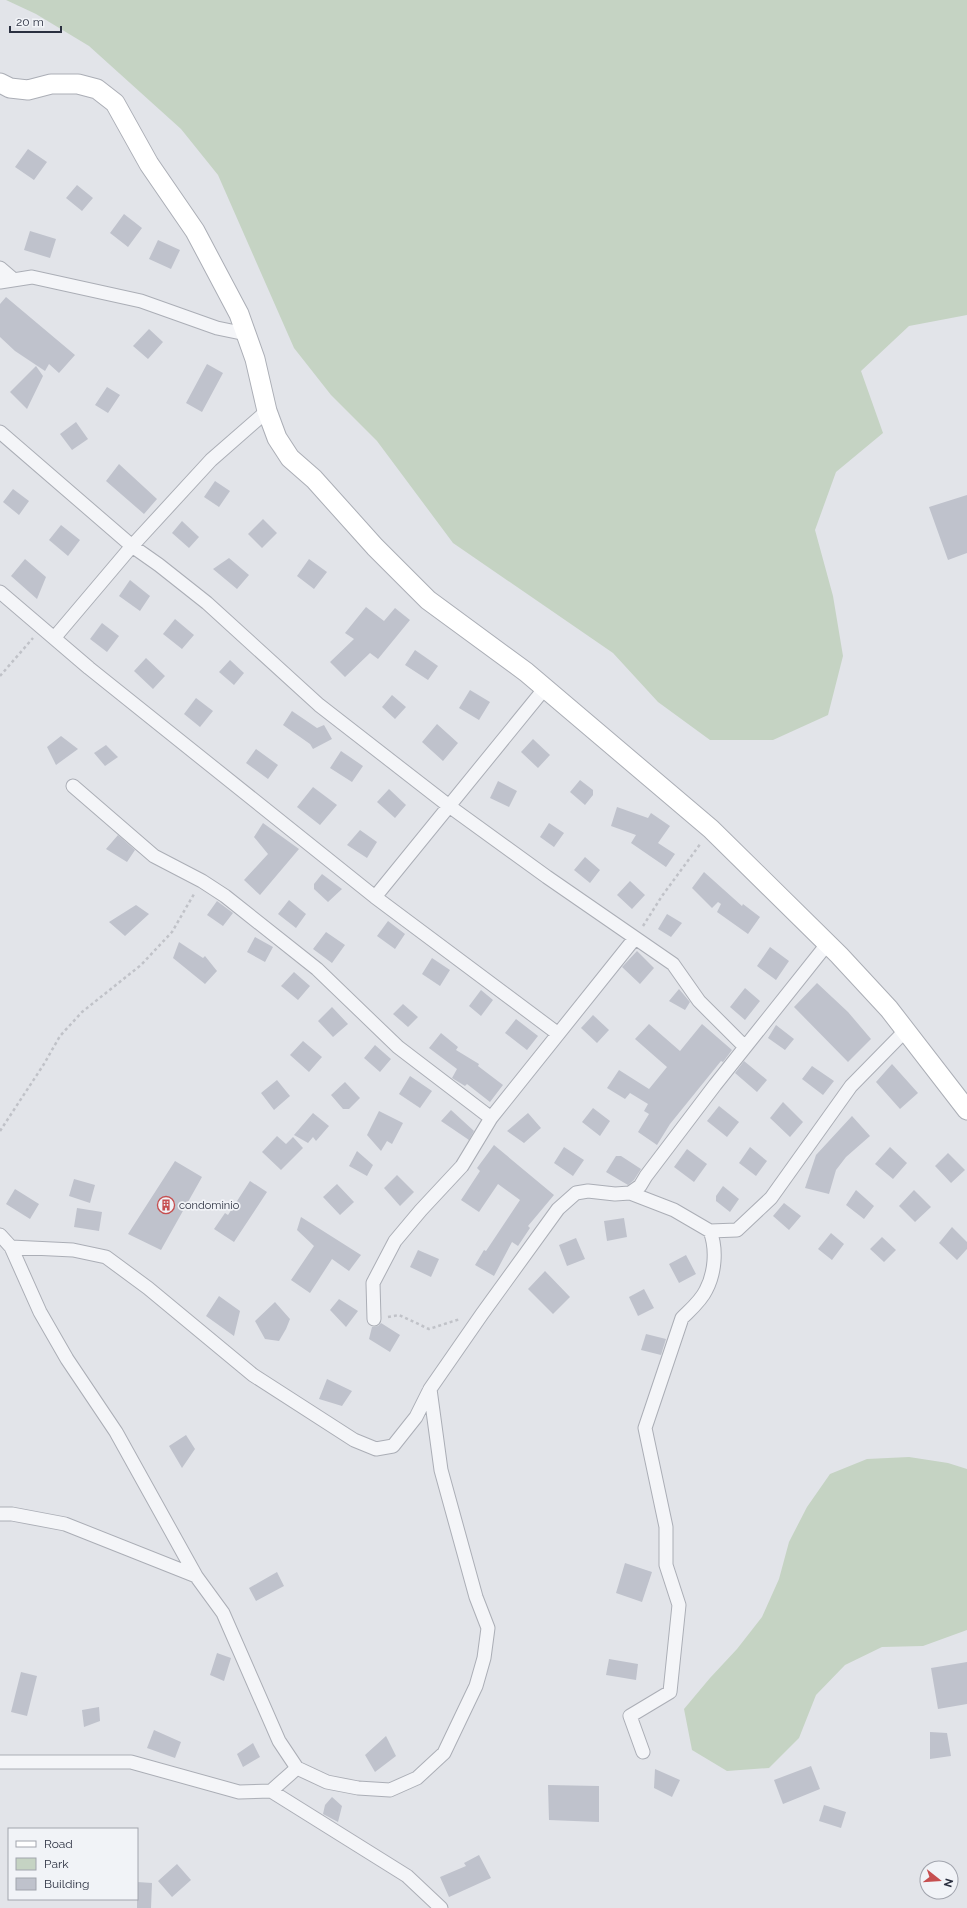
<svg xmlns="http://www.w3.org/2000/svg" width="967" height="1908" font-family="Raleway,sans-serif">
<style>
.green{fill:#c5d3c3}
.building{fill:#bfc2cc}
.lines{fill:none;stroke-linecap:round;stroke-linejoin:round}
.street-casing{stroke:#abaeb6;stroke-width:15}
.secondary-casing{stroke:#abaeb6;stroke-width:21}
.path{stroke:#c0c2c8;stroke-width:2.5;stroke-dasharray:3 3;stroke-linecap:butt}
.street{stroke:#f4f5f8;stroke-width:13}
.secondary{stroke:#fff;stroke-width:19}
.labels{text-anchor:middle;stroke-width:3.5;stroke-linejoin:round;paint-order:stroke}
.poi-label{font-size:11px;fill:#2b3040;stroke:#f1f3f7;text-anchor:start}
</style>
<rect width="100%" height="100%" fill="#e2e4e9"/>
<!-- green -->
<path class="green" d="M6,0h961v315l-58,11 -48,45 22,62 -47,39 -21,58 18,66 10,60 -15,59 -55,25h-63l-52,-38 -45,-49 -160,-110 -76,-102 -46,-46 -37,-47 -76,-173 -37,-46 -92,-83 -53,-32z
M909,1457l39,6 19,6v161l-44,16 -41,1 -37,18 -29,30 -17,43 -30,30 -42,3 -35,-21 -8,-41 26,-31 27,-29 25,-32 17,-38 10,-37 18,-35 23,-33 37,-15z"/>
<!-- building -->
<path class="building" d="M28,149l19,13 -13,18 -19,-13z
M77,185l16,13 -11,13 -16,-13z
M124,214l18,14 -14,19 -18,-14z
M30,231l26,8 -6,19 -26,-8z
M158,240l22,10 -9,19 -22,-10z
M6,297l69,58 -16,18 -10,-9 -4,7 -30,-20 -15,-14v-33z
M149,329l14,13 -15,17 -15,-13z
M207,364l16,9 -21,39 -16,-9z
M36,366l7,10 -16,33 -17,-17z
M107,387l13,8 -12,18 -13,-8z
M76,422l12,17 -16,11 -12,-16z
M119,464l38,35 -13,15 -38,-33z
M215,481l15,10 -11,16 -15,-10z
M13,489l16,12 -10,14 -16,-13z
M967,495v58l-19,7 -19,-53z
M263,519l14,14 -15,15 -14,-14z
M182,521l17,16 -10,11 -17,-15z
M61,525l19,15 -12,16 -19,-16z
M229,558l20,17 -12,14 -24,-20z
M25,559l21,18 -9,22 -26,-23z
M309,559l18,13 -13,17 -17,-13z
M130,580l20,16 -10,15 -21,-15z
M366,607l18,14 11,-13 15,12 -32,39 -8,-6 -25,24 -15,-15 24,-23 -9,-6z
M175,619l19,16 -12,14 -19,-15z
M102,623l17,13 -12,16 -17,-13z
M415,650l23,16 -10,14 -23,-15z
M146,658l19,18 -12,13 -19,-18z
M230,660l14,13 -10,12 -15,-13z
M470,690l20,12 -11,18 -20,-12z
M392,695l14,12 -11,12 -13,-12z
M196,698l17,13 -13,16 -16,-13z
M292,711l25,17 7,-3 8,14 -19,10 -3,-5 -27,-19z
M437,724l21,19 -15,18 -21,-19z
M61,736l17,13 -22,16 -9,-18z
M533,739l17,16 -12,13 -17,-16z
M106,745l12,12 -13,9 -11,-13z
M256,749l22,16 -10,14 -22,-16z
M341,751l22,15 -11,16 -22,-14z
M580,780l13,10v5l-8,10 -15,-13z
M498,781l19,10 -8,16 -19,-9z
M313,787l24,18 -17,20 -23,-18z
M389,789l17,16 -11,13 -18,-16z
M617,807l31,11 3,-5 19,13 -12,17 17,11 -9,13 -35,-24 5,-8 -25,-9z
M263,823l36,26 -39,46 -16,-15 24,-26 -14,-17z
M549,823l15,10 -10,14 -14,-10z
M360,830l17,12 -10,16 -20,-13z
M118,835l17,15 -8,12 -21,-13z
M585,857l15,13 -10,13 -16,-13z
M704,872l38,34 1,-2 17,13 -12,17 -31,-22 4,-8 -3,-2 -6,6 -20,-20z
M322,874l20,15 -14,13 -14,-13v-5z
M630,881l15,14 -13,14 -15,-14z
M289,900l17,14 -10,14 -18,-14z
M217,901l16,12 -10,13 -16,-11z
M136,905l13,9 -24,22 -16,-14z
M667,914l15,9 -11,14 -13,-8z
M388,921l17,13 -10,15 -18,-13z
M326,932l19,13 -13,18 -19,-14z
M255,937l18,10 -8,15 -18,-10z
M179,942l24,16 2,-2 12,15 -12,13 -32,-26z
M770,947l19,14 -13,19 -19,-14z
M637,951l17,17 -14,16 -18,-17z
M432,958l18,12 -10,16 -18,-12z
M294,972l16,14 -12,14 -17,-14z
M817,983l31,29 23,27 -23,23 -54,-55z
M745,988l15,13 -15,19 -15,-13z
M679,989l11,13 -5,8 -16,-9z
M481,990l12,10 -12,16 -12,-10z
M403,1004l15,13 -10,10 -15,-13z
M332,1007l16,17 -15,13 -15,-16z
M593,1015l16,15 -12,13 -16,-15z
M516,1019l22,17 -11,14 -22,-17z
M649,1024l31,27 22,-27 30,26 -9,12 -2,-1 -51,63 -13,21 -19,-13 11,-18 -5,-3 4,-7 -18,-11 -5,6 -18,-11 12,-18 30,19 18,-22 -32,-28z
M776,1025l18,14 -9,11 -17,-12z
M441,1033l17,14 -2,3 23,14 -1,2 25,19 -13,17 -23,-18 -2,2 -13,-8 5,-9 -28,-21z
M303,1041l19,16 -13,15 -19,-17z
M375,1045l16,14 -11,13 -16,-14z
M744,1061l23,19 -10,12 -22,-19z
M892,1064l26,29 -18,16 -24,-27z
M812,1066l22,15 -11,14 -21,-16z
M410,1076l22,15 -12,17 -21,-14z
M277,1080l13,16 -16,14 -13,-17z
M345,1082l15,16 -11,11h-6l-12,-14z
M783,1102l20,20 -13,15 -20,-19z
M719,1106l20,16 -12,15 -20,-16z
M593,1108l17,13 -10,15 -18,-14z
M451,1110l23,21 -5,9 -28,-19z
M379,1111l24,12 -11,21 -5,-3 -6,10 -14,-16z
M313,1113l16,13 -13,15 -3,-4 -5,6 -14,-8z
M528,1113l13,15 -17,15 -17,-12z
M852,1116l18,20 -24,21 -10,13 -7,24 -24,-6 11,-33z
M277,1136l9,8 7,-7 10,11 -22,22 -19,-18z
M494,1145l60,50 -26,31 2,2 -12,18 -6,-4 -18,34 -19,-11 9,-15 2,1 34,-51 -22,-16 -19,28 -18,-12 19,-29 -3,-3z
M564,1147l20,13 -11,16 -19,-13z
M750,1147l17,14 -11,15 -17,-13z
M890,1147l17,16 -14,16 -18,-15z
M687,1149l20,15 -13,18 -20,-15z
M357,1151l16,14 -6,11 -18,-10z
M948,1153l17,17 -14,13 -16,-17z
M616,1156h5l20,13 -7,11 -6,5 -22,-13z
M175,1161l27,16 -41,73 -33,-16z
M397,1175l17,17 -14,14 -16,-18z
M74,1179l21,6 -5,18 -21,-7z
M250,1181l17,11 -33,50 -20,-13 11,-16 3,2z
M337,1184l17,18 -14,13 -17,-18z
M723,1186l16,13 -9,13 -14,-11v-5z
M15,1189l24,15 -9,15 -24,-15z
M856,1190l18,16 -10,13 -18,-14z
M914,1190l17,17 -16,15 -16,-16z
M784,1203l17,13 -12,14 -16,-14z
M77,1208l25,4 -3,19 -25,-4z
M301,1217l60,38 -12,16 -17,-12 -22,34 -19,-13 23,-34 -17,-16z
M624,1218l3,19 -20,4 -3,-20z
M952,1227l15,15v7l-10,11 -18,-17z
M831,1233l13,11 -12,16 -14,-11z
M882,1237l14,13 -12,12 -14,-13z
M576,1238l9,21 -18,7 -8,-21z
M418,1250l21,9 -8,18 -21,-10z
M686,1255l10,19 -17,9 -10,-19z
M545,1271l25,26 -17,17 -25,-25z
M644,1289l10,19 -16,8 -9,-19z
M219,1296l21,15 -6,25 -28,-20z
M339,1299l19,12 -12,16 -16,-17z
M275,1302l15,17 -4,10 -7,12 -14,-2 -10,-18z
M381,1323l19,12 -10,17 -21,-13 3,-12 6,-1z
M646,1334l20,5 -5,16 -20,-5z
M327,1379l25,12 -10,15 -23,-7z
M186,1435l9,14 -13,19 -13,-22z
M625,1563l27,9 -10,30 -26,-9z
M277,1572l7,14 -28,15 -7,-13z
M217,1653l14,5 -7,23 -14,-6z
M609,1659l29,5 -2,16 -30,-5z
M967,1662v42l-29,5 -7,-41z
M21,1672l16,4 -10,40 -16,-4z
M99,1707l1,14 -16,6 -2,-17z
M154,1730l27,12 -6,16 -28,-10z
M930,1732l17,1 4,23 -21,3z
M386,1736l10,20 -21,16 -10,-17z
M253,1743l7,14 -17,10 -6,-13z
M811,1766l9,23 -37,15 -9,-24z
M655,1769l25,11 -8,17 -18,-9z
M548,1785l51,1v36l-50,-2z
M332,1797l10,9 -4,16 -15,-8 2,-9z
M824,1805l22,7 -5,16 -22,-7z
M479,1855l12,23 -42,19 -9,-20 26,-11 -2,-3z
M177,1864l14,16 -19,17 -14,-16z
M137,1882l15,1 -1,25h-14z"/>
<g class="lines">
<!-- street casing -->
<g class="street-casing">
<path id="street" d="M0,268l14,12
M0,282l32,-5 109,24 76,27 29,6
M0,432l132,114 27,19 48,38 112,102 130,101 98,71 126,87 26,37 46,46
M0,592l89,76 286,229 170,-209
M55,637l77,-91 79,-86 56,-49
M73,786l81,70 48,25 23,15 92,73 81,78 93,71
M375,897l182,136
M630,1193l44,17 36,21 27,-1 34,-32 80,-112 55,-56
M0,1235l11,12 62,3 33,7 42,31 105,87 101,65 22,9 17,-3 23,-29 14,-28 52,-75 76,-105 18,-16 12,-2 27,3 15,-1 10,-7 6,-10 69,-91 113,-142
M11,1247l29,65 27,47 49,73 80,144
M374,1319l-1,-36 22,-42 26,-31 41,-44 29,-48 144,-180
M0,1514h12l53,10 131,52 27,37 56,128 18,27 30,14 31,6 32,2 27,-12 27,-25 32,-67 8,-28 4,-30 -12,-31 -35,-127 -11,-81
M643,1752l-13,-36 40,-24 9,-87 -13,-40v-38l-21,-99 37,-110c8,-8 19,-17 24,-28 9,-17 11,-41 4,-59
M0,1762h131l108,30 32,-1 26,-23
M271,1791l136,85 34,32"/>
</g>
<!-- secondary casing -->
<g class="secondary-casing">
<path id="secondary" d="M0,83l10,5 18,2 23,-6h27l19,5 18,14 34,61 46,67 44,83 16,45 12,52 10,27 13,20 24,21 61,68 53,53 98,72 185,157 128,126 50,54 78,101"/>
</g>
<!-- path -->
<path class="path" d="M0,676l33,-38
M643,926l19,-30 39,-53
M0,1131l44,-67 16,-28 22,-24 59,-47 31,-33 22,-38
M388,1317l11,-2 30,14 31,-10"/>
<!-- street -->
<use href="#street" class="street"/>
<!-- secondary -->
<use href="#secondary" class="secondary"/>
</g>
<!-- icons -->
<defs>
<g id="building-ring" transform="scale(0.9)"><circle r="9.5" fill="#f1f3f7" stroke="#c64f50" stroke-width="1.5"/><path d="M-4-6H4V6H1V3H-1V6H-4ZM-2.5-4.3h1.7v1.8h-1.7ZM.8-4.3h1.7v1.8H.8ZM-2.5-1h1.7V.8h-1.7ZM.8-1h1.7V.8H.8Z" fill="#c64f50"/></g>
</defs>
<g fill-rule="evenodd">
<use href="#building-ring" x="166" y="1205"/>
</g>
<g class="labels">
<!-- poi labels -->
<g class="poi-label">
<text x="179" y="1209">condominio</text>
</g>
</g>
<!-- legend -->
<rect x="8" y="1828" width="130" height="72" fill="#f1f3f7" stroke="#a2a5ae"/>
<rect x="16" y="1841" width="20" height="6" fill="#ffffff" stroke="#a2a5ae"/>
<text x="44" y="1848" font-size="12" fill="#2b3040">Road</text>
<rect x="16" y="1858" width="20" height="12" fill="#c5d3c3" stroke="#a2a5ae"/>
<text x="44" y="1868" font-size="12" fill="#2b3040">Park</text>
<rect x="16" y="1878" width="20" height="12" fill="#bfc2cc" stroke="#a2a5ae"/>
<text x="44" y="1888" font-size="12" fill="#2b3040">Building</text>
<!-- north arrow -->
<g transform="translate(939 1880) rotate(107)"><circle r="19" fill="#f1f3f7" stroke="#a2a5ae"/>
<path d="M0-3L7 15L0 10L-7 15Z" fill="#c64f50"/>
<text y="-6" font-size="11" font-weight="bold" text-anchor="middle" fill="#2b3040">N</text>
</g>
<!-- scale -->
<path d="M10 26v6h51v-6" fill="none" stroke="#2b3040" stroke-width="2"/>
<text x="16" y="26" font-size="12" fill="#2b3040" stroke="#f1f3f7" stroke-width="3" paint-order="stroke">20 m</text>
</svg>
